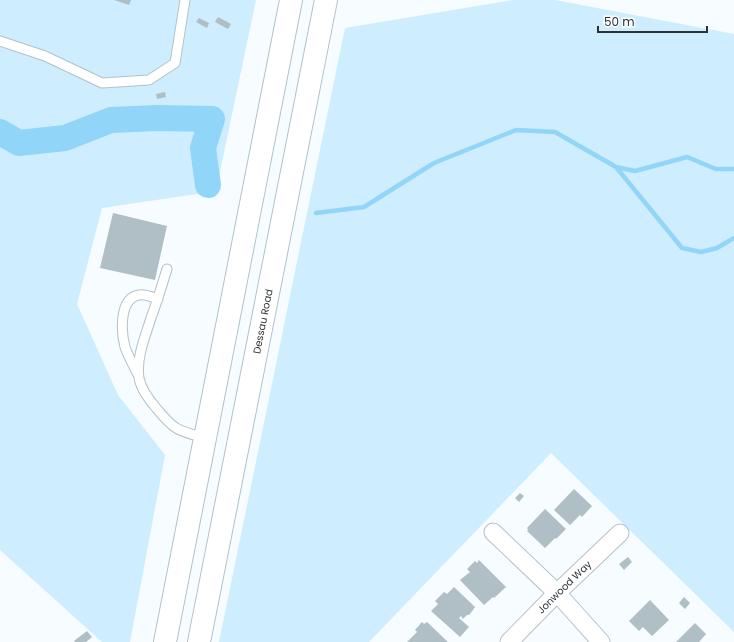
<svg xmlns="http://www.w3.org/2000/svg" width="734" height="642" font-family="Poppins,sans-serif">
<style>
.green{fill:#ceedfe}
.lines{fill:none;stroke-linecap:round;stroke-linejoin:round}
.stream{stroke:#91d6f8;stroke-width:4.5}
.river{stroke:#91d6f8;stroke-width:26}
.building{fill:#b0bec5}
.lane-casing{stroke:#b3c1c8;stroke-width:11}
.street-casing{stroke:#b3c1c8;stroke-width:19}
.secondary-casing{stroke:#b3c1c8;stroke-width:24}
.lane{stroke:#fff;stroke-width:9}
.street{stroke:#fff;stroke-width:17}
.secondary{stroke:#fff;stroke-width:22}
.labels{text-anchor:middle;stroke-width:4;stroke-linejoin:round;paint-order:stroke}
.street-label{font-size:10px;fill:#2d3235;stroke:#fff}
</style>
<rect width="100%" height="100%" fill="#f6fcff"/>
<!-- green -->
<path class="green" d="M0,0h256l-38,181 -21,13 -95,14 -25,96 41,91 47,60 -35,187h-28l-102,-92z
M513,0h42l179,34v598l-183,-179 -182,189h-150l126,-614z"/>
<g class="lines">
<!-- stream -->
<path class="stream" d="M616,167l19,4 52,-14 29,12h18
M316,213l48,-6 70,-44 82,-33 39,2 61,35 66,81 19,4 16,-4 17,-10"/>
<!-- river -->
<path class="river" d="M0,132l19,11 46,-5 46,-18 46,-2 55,1 -9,29 5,37"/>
</g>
<!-- building -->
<path class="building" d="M114,0h17l-2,5z
M218,17l13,7 -3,5 -13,-7z
M199,18l10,5 -2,5 -11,-6z
M165,92l1,5 -9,2 -1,-5z
M113,213l54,13 -12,54 -55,-12z
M574,489l18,17 -10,11 -2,-2 -10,10 -16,-15z
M520,493l4,3 -5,6 -4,-4z
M545,509l21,20 -10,10 -1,-1 -10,10 -18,-17 1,-1 -1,-2z
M628,557l4,5 -8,8 -5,-6z
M479,560l27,27 -12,11 -1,-1 -9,8 -24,-25 10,-8 -3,-3 8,-8 2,2z
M454,587l21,20 -2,3 -4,5h-2l-4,4 -2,-3 -2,2 10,9 -9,10 -29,-26 7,-7 -3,-3 9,-9 3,2z
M684,597l6,6 -5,6 -6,-6z
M650,600l19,20 -17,16 -9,-9 -4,4 -10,-10z
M422,622l2,2 3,-2 21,20h-41l10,-10 -2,-2z
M695,623l11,11 -7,8h-23z
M87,631l5,6 -6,5h-11l-1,-1z"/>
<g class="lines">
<!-- lane casing -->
<g class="lane-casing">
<path id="lane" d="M0,41l45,15 57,27 47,-3 26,-17 10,-63
M167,269c-5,16 -10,33 -16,49 -6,19 -15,40 -12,60 2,11 11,23 18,31 18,22 22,22 48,29
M137,373c-4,-9 -9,-17 -12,-26 -4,-15 -6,-49 14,-52 6,-1 13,2 19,4"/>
</g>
<!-- street casing -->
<g class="street-casing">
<g id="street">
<path d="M493,532l64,61 44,49"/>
<path id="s1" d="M509,642l48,-49 63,-60"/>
</g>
</g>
<!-- secondary casing -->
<g class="secondary-casing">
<g id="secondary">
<path d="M165,642l126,-642"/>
<path id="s2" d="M199,642l127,-642"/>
</g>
</g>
<!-- lane -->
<use href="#lane" class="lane"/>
<!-- street -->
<use href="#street" class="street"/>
<!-- secondary -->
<use href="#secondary" class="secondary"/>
</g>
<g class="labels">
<!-- street labels -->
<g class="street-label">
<text dy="4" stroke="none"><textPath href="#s2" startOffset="327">Dessau Road</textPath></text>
<text dy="4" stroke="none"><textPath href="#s1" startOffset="78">Jonwood Way</textPath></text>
</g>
</g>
<!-- scale -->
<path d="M598 26v6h109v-6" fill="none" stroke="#2d3235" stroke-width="2"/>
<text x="604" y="26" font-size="12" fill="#2d3235" stroke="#ffffff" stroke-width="3" paint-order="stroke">50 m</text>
</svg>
